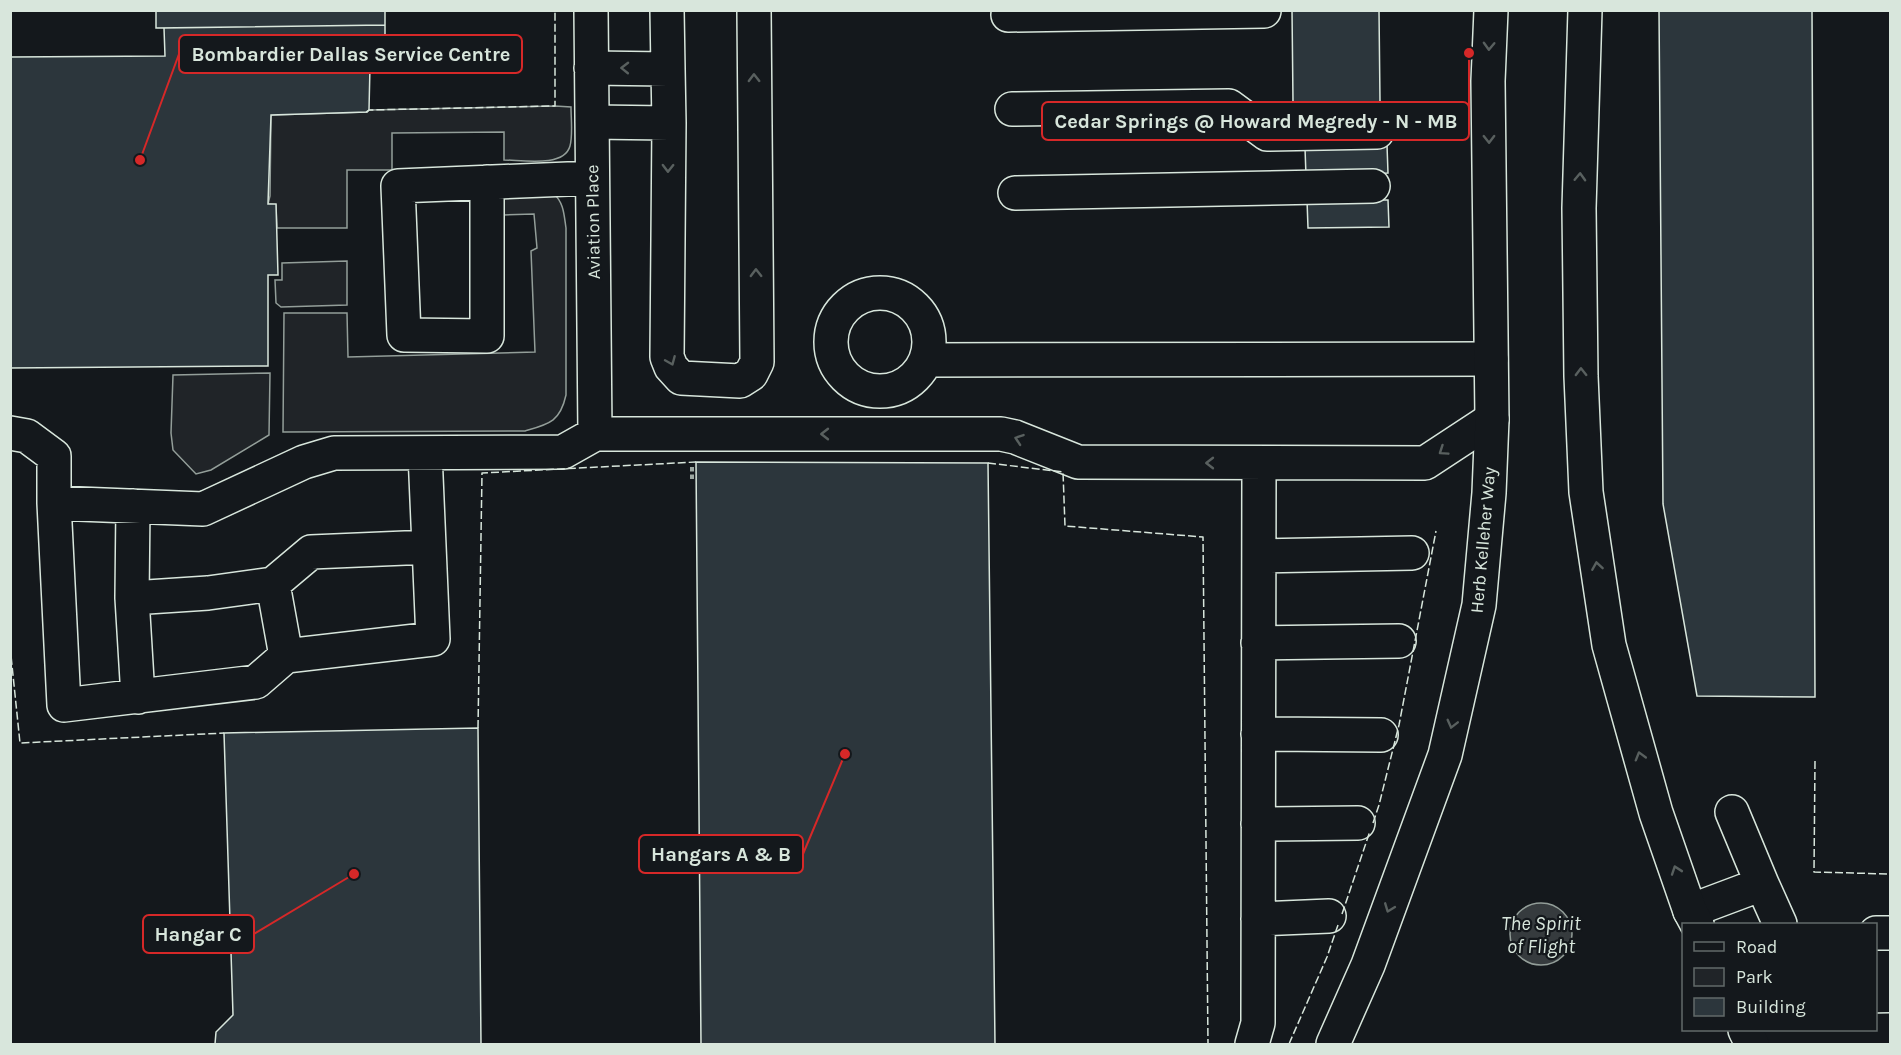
<svg xmlns="http://www.w3.org/2000/svg" width="1901" height="1055" font-family="Karla,sans-serif">
<style>
.green{fill:#202428;stroke:#939e99;stroke-width:1.5}
.water{fill:#363b3e;stroke:#939e99;stroke-width:1.5}
.building{fill:#2c363c;stroke:#d8e6dc;stroke-width:1.5}
.lines{fill:none;stroke-linecap:round;stroke-linejoin:round}
.minor-casing{stroke:#d8e6dc;stroke-width:36}
.major-casing{stroke:#d8e6dc;stroke-width:36}
.path{stroke:#9da8a2;stroke-width:4;stroke-dasharray:4.5 3;stroke-linecap:butt}
.minor{stroke:#14181c;stroke-width:33}
.major{stroke:#14181c;stroke-width:33}
.fence{stroke:#d8e6dc;stroke-width:1.5;stroke-dasharray:8 3;stroke-linecap:butt}
.oneway{stroke:#59605f}
.labels{text-anchor:middle;stroke-width:4.5;stroke-linejoin:round;paint-order:stroke}
.street-label{font-size:18px;fill:#d8e6dc;stroke:#14181c}
.water-label{font-size:20px;font-style:italic;fill:#d8e6dc;stroke:#14181c}
.leader{fill:none;stroke:#d62828;stroke-width:2}
.callout-dot{fill:#d62828;stroke:#14181c;stroke-width:2}
.callout{fill:#14181c;stroke:#d62828;stroke-width:2}
.callout-label{font-size:20px;text-anchor:middle;font-weight:bold;fill:#d8e6dc}
</style>
<rect width="100%" height="100%" fill="#14181c"/>
<!-- green -->
<path class="green" d="M555,106l16,1c0,12 2,28 -1,39 -6,22 -49,14 -66,14v-28l-112,1v37h-45v58h-70l-1,-23 -8,-1 2,-8 1,-81 96,-3 2,-2z
M554,194c10,9 10,21 12,34v167c-6,27 -17,29 -41,36l-242,1 1,-119h63l1,44 187,-5 -4,-101 6,-3 -3,-34 -30,1v-20z
M347,261v44l-66,2 -5,-4 -1,-23h7v-17z
M270,373l-1,62 -58,35 -15,4 -23,-24 -2,-17 2,-58z"/>
<!-- water -->
<path class="water" d="M1510 934a31 31 0 1 1 62 0a31 31 0 1 1-62 0Z"/>
<!-- building -->
<path class="building" d="M156,10h229v15l-229,3z
M1292,10h87l1,92h-87z
M1659,10h153l3,687 -118,-1 -34,-192z
M385,25v40l-15,1 -1,44 -2,2 -96,3 -3,89h8l2,71h-10v91l-258,2v-311l155,-1 -1,-28z
M1387,145l1,28 -82,3 -1,-28z
M1307,200h81l1,27 -81,1z
M696,462l292,1 7,581h-294z
M478,728l3,316h-266l1,-12 17,-17 -9,-282z"/>
<g class="lines">
<!-- minor casing -->
<g class="minor-casing">
<path id="minor" d="M591,10l4,424
M1008,15l256,-4
M591,68l77,1 -1,-59
M668,69l1,54
M1012,109l217,-3 38,28 110,-2
M592,122l77,1 -2,234 4,10 10,11 59,3 11,-7 6,-12 -3,-352
M487,182v154l-83,-1 -6,-149 194,-8
M1015,193l358,-7
M831 342a49 49 0 1 1 98 0a49 49 0 1 1-98 0Z
M926,360l565,-1
M10,433l17,3 27,20v47
M425,453l8,186 -147,17 -30,26 -192,23 -10,-202 149,6 101,-47 30,-9 229,-1 32,-18h406l14,3 63,25 347,1 67,-44
M133,506l-1,92 76,-5 65,-9 13,72
M1259,556l153,-3
M273,584l38,-32 118,-5
M132,598l6,99
M1258,643l141,-2
M1258,734l123,1
M1732,812l30,72
M1258,824l100,-1
M1690,911l72,-27 18,40
M1258,919l71,-3
M1876,933h14
M1747,1033l143,-3
M1252,1044l6,-21 1,-560"/>
</g>
<!-- major casing -->
<g class="major-casing">
<path id="major" d="M1585,10l-6,198 2,168 5,116 23,153 47,168 34,98 7,13
M1745,1030l7,14
M1333,1044l35,-79 77,-210 34,-150 10,-112 3,-74 -4,-338 3,-71"/>
</g>
<!-- path -->
<path class="path" d="M692,479v-12"/>
<!-- minor -->
<use href="#minor" class="minor"/>
<!-- major -->
<use href="#major" class="major"/>
<!-- fence -->
<path class="fence" d="M366,112l3,-2 186,-4v-96
M988,463l75,9 2,54 138,11 5,507
M10,646l10,97 204,-10
M478,728l4,-255 214,-11
M1815,761l-1,111 76,2
M1373,823l6,-18 20,-80 37,-194
M1342,914l28,-83
M1289,1044l38,-87 11,-32"/>
</g>
<!-- one-way arrows -->
<defs><path id="oneway-chevron" d="M-2-3.5L2.5 0L-2 3.5" fill="none" stroke-width="1.6" stroke-linecap="round" stroke-linejoin="round" transform="scale(1.5)"/></defs>
<g class="oneway">
<use href="#oneway-chevron" transform="translate(1489 46) rotate(92)"/>
<use href="#oneway-chevron" transform="translate(625 68) rotate(-179)"/>
<use href="#oneway-chevron" transform="translate(754 78) rotate(-91)"/>
<use href="#oneway-chevron" transform="translate(1489 139) rotate(89)"/>
<use href="#oneway-chevron" transform="translate(668 168) rotate(91)"/>
<use href="#oneway-chevron" transform="translate(1580 177) rotate(-88)"/>
<use href="#oneway-chevron" transform="translate(756 273) rotate(-91)"/>
<use href="#oneway-chevron" transform="translate(671 361) rotate(67)"/>
<use href="#oneway-chevron" transform="translate(1581 372) rotate(-91)"/>
<use href="#oneway-chevron" transform="translate(825 434) rotate(180)"/>
<use href="#oneway-chevron" transform="translate(1019 439) rotate(-161)"/>
<use href="#oneway-chevron" transform="translate(1443 451) rotate(146)"/>
<use href="#oneway-chevron" transform="translate(1210 463) rotate(-180)"/>
<use href="#oneway-chevron" transform="translate(1597 566) rotate(-99)"/>
<use href="#oneway-chevron" transform="translate(1452 724) rotate(104)"/>
<use href="#oneway-chevron" transform="translate(1640 756) rotate(-106)"/>
<use href="#oneway-chevron" transform="translate(1676 870) rotate(-109)"/>
<use href="#oneway-chevron" transform="translate(1389 908) rotate(111)"/>
</g>
<g class="labels">
<!-- street labels -->
<g class="street-label">
<text transform="translate(593 222) rotate(-91)" y="6">Aviation Place</text>
<text transform="translate(1483 540) rotate(-85)" y="6">Herb Kelleher Way</text>
</g>
<!-- water labels -->
<g class="water-label">
<text x="1541" y="930">The Spirit<tspan x="1541" dy="23">of Flight</tspan></text>
</g>
</g>
<!-- callouts -->
<path class="leader" d="M140 160L179 54M1469 53L1469 121M845 754L803 854M354 874L254 934"/>
<g class="callout-dot">
<circle cx="140" cy="160" r="6"/>
<circle cx="1469" cy="53" r="6"/>
<circle cx="845" cy="754" r="6"/>
<circle cx="354" cy="874" r="6"/>
</g>
<g class="callout">
<rect x="179" y="35" width="343" height="38" rx="6"/>
<rect x="1042" y="102" width="427" height="38" rx="6"/>
<rect x="639" y="835" width="164" height="38" rx="6"/>
<rect x="143" y="915" width="111" height="38" rx="6"/>
</g>
<g class="callout-label">
<text x="351" y="61">Bombardier Dallas Service Centre</text>
<text x="1256" y="128">Cedar Springs @ Howard Megredy - N - MB</text>
<text x="721" y="861">Hangars A &amp; B</text>
<text x="198" y="941">Hangar C</text>
</g>
<!-- border -->
<rect width="1901" height="1055" fill="none" stroke="#d8e6dc" stroke-width="24"/>
<!-- legend -->
<rect x="1682" y="923" width="195" height="108" fill="#14181c" stroke="#626a69" stroke-width="1.5"/>
<rect x="1694" y="942" width="30" height="9" fill="#14181c" stroke="#626a69" stroke-width="1.5"/>
<text x="1736" y="953" font-size="18" fill="#d8e6dc">Road</text>
<rect x="1694" y="968" width="30" height="18" fill="#202428" stroke="#626a69" stroke-width="1.5"/>
<text x="1736" y="983" font-size="18" fill="#d8e6dc">Park</text>
<rect x="1694" y="998" width="30" height="18" fill="#2c363c" stroke="#626a69" stroke-width="1.5"/>
<text x="1736" y="1013" font-size="18" fill="#d8e6dc">Building</text>
</svg>
